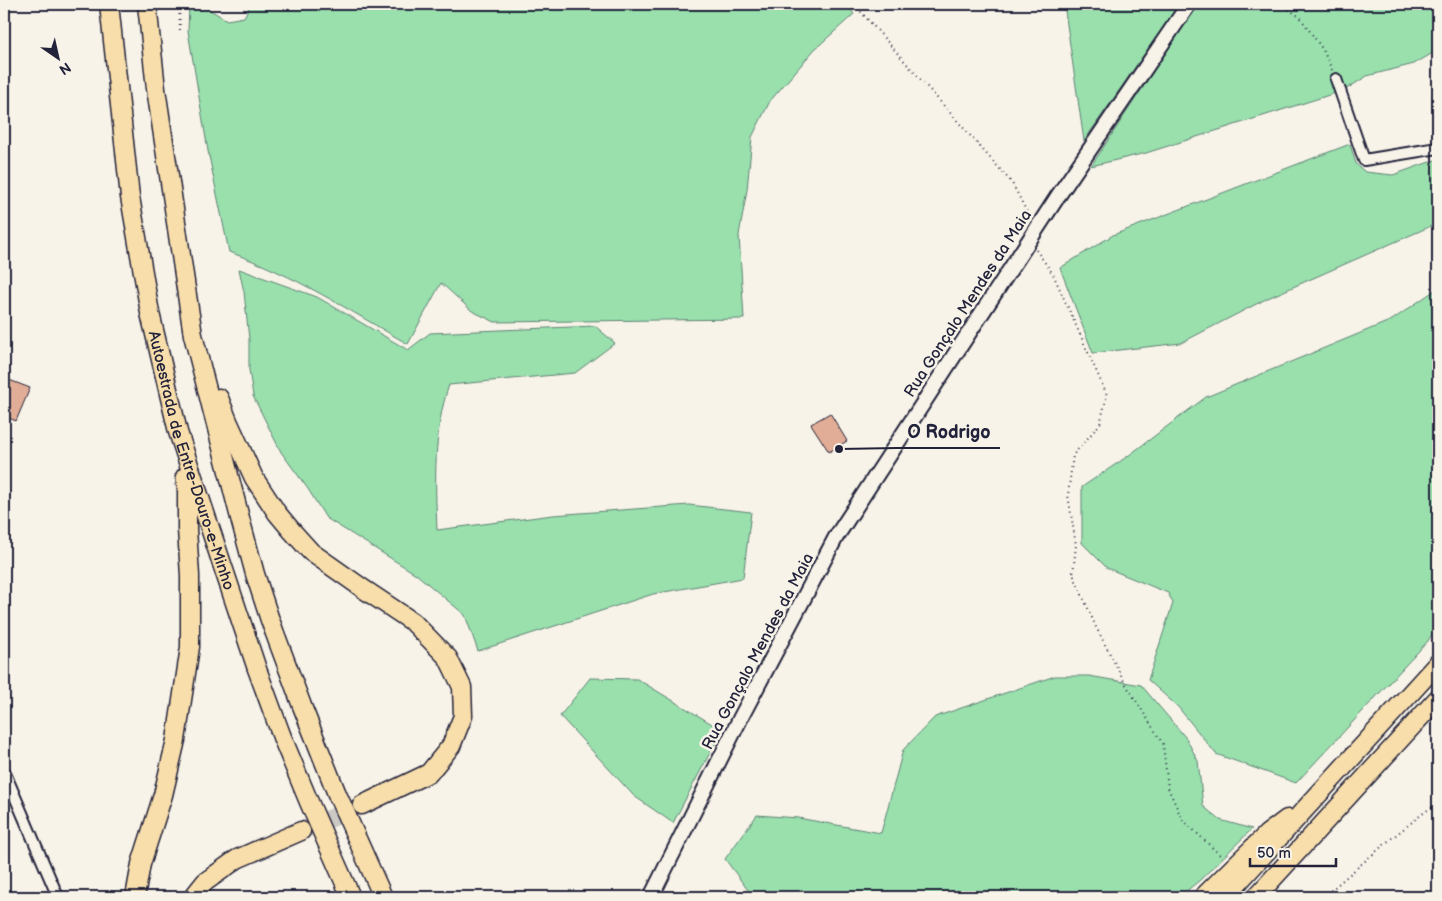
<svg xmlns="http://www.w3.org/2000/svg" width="1442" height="901" font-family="'Balsamiq Sans',sans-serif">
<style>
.green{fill:#99e0ad;stroke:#5e8174}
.building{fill:#e2ad96;stroke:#22223b}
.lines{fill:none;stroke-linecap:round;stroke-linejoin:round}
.highway-tunnel{stroke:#ccc9c5;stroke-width:18;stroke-dasharray:18 9;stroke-linecap:butt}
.street-casing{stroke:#22223b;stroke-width:14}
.secondary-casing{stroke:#22223b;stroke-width:18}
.highway-casing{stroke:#22223b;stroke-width:21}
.path{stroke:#22223b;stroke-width:2;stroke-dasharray:1 4;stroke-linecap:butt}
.street{stroke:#f7f3e8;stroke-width:10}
.secondary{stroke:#f7f3e8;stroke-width:14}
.highway{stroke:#f8deab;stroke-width:18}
.labels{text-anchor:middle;stroke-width:5;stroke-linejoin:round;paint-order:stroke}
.street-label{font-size:16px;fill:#22223b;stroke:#f7f3e8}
.leader{fill:none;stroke:#22223b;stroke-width:2}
.callout-dot{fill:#22223b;stroke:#f7f3e8;stroke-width:2}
.callout-label{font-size:18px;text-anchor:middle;font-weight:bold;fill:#22223b;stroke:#f7f3e8;stroke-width:5;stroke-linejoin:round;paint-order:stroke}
</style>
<rect width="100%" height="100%" fill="#f7f3e8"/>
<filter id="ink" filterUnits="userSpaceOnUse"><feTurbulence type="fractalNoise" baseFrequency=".02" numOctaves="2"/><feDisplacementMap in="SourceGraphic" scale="10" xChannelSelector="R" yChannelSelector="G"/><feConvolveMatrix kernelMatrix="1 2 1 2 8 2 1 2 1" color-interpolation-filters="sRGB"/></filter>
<g filter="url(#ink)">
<!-- green -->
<path class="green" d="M189,4h11l27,16 17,-3 7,-13h595l8,10 -40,36 -44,51 -18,36 -5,53 -8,45 5,84 -249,3 -23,-11 -31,-28 -33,61c-58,-33 -115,-70 -179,-92l-21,-101 -20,-120z
M1064,4h115l-95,137z
M1198,4h240v46l-24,14 -47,12 -22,14 -199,63 -55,13z
M1350,144l6,20 9,8 28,3 45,-16v64l-170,75 -87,45 -88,10 -33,-85 53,-33z
M239,269l78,28 91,53 22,-17 165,-7 20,17 -40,30 -126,12c-16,46 -14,96 -12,145l116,-15 136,-10 62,7 -8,66 -90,16 -175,57 -13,-36 -49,-41 -90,-56 -18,-29 -27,-37 -28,-56 -4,-26v-31l-5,-47z
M1438,288v336l-10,17 -132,142 -80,-29 -38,-47 -30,-27 25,-77 -5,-10 -61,-25 -25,-25v-56l46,-31 78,-59 186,-77z
M1055,676h34l52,9 45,53 12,23 5,45 17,14 32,9 -52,51 -21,17h-426l-28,-38 32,-44 41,3 83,15 22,-83 32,-33z
M590,678l47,1 85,51 -49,93 -39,-27 -74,-80z"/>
<!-- building -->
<path class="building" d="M4,378l26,10 -14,33 -12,-5z
M830,413l17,28 -18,11 -18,-28z"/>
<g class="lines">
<!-- highway-tunnel -->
<path class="highway-tunnel" d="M301,831l61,-26"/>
<!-- street casing -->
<g class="street-casing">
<path id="street" d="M1336,79l28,81 74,-12
M4,771l54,126"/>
</g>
<!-- secondary casing -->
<g class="secondary-casing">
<path id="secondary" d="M651,897l90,-180 95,-180 222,-341 131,-192"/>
</g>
<!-- highway casing -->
<g class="highway-casing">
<g id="highway">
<path id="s1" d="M109,4l21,193 20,116 28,119 79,237 25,68 27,65 42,95"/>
<path d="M147,4l9,85 37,246 48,187 14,52 15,46 32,86 35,88 46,103"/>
<path d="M219,398l9,23 26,57 23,35 15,18 19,21 54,38 48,32 35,36 14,29 1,29 -12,30 -22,27 -67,32"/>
<path d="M135,897l6,-33 22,-69 13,-55 14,-93v-71l-3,-47v-39l-2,-13"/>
<path d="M193,897l12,-15 32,-23 64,-28"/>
<path d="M1203,897l64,-63 20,-15"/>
<path d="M1225,897l213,-234"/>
<path d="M1256,897l182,-199"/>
</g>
</g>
<!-- path -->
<path class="path" d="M179,4l1,27
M854,4l158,179 18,35
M1280,4l20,13 23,33 9,20
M1036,250l17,24 54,121 -7,29 -27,31 -5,40 8,50 -3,29 23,53 29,56 38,61 5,44 14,31 38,36
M1438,774v1
M1323,897l69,-59 34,-27 12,-7"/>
<!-- street -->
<use href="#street" class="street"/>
<!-- secondary -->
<use href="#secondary" class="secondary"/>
<!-- highway -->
<use href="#highway" class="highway"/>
</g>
</g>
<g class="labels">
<!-- street labels -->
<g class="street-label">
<text transform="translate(967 303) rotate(-57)" y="6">Rua Gonçalo Mendes da Maia</text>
<text dy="6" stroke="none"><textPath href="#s1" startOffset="465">Autoestrada de Entre-Douro-e-Minho</textPath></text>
<text transform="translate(757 651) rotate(-62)" y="6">Rua Gonçalo Mendes da Maia</text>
</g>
</g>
<!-- callouts -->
<path class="leader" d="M839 449L897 448H1000"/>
<circle class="callout-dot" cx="839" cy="449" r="5"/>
<g class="callout-label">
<text x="949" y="438">O Rodrigo</text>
</g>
<!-- margin -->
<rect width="1442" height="901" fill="none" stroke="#f7f3e8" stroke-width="20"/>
<rect x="10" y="10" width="1422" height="881" fill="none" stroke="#22223b" stroke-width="2" filter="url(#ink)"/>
<!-- north arrow -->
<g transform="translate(58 58) rotate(146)" stroke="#f7f3e8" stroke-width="4" paint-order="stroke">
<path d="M0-4L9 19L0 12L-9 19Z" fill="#22223b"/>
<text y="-8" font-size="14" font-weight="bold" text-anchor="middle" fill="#22223b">N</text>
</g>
<!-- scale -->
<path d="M1250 858v8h86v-8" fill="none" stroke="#22223b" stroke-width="2.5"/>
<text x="1257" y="858" font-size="15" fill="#22223b" stroke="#f7f3e8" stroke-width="4" paint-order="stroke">50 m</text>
</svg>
